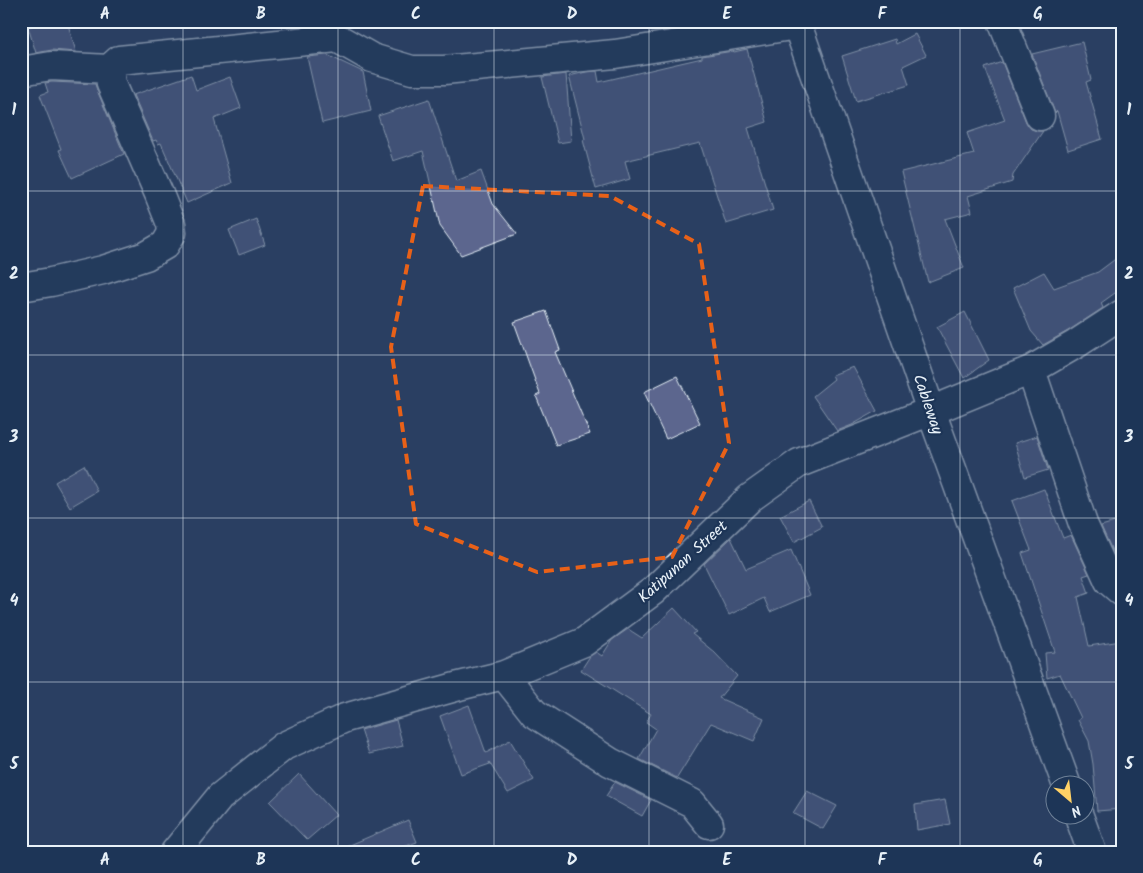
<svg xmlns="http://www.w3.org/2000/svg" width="1143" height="873" font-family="Kalam,sans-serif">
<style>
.building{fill:#5c668e;stroke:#e8f1f8}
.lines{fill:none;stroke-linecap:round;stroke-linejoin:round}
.minor-casing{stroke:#e8f1f8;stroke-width:31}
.minor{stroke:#1d3557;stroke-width:28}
.marked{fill:none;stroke:#e86118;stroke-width:4;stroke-dasharray:10 6;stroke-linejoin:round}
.grid{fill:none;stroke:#e8f1f8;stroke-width:1;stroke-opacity:0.55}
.labels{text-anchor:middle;stroke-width:4.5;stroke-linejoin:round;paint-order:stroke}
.street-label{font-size:16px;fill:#e8f1f8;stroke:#1d3557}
.neatline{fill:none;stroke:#e8f1f8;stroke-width:2}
.grid-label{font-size:16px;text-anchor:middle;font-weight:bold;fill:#e8f1f8}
</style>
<rect width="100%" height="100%" fill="#2a3f62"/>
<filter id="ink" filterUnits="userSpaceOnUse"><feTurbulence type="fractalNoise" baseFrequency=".02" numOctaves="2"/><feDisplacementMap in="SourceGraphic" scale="10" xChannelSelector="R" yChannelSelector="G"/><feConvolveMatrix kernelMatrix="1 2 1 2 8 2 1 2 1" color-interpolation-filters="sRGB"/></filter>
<g filter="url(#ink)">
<!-- building -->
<path class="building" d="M48,21h19l9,31 -24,-2 -16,3 -8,-26z
M915,34l11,21 -23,11 6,19 -53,16 -14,-45 53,-17 1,5z
M1082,42l9,38 -5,2 16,57 -34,11 -11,-39 -2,2 -23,-59z
M747,49l20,73 -19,6 25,82 -47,14 -26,-81 -75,18 5,18 -34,10 -13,-49 2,-1 -16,-63 17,-4 11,-1 2,11 103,-24v-2l31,-5 1,1z
M327,55l36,17 8,39 -49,12 -15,-66z
M1002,62l24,60 5,7 6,2h6l-30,44 -1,7 -44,14 4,16 -27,7 19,49 -36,14 -27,-110 73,-18 -7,-21 38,-13 -20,-52z
M566,74l5,67 -13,2 -16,-66z
M191,75l5,15 34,-13 11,31 -27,11 18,64 -45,20 -26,-60 -3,1 -2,-4 -3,1 -20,-46z
M52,82l43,2 2,6 27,64 -52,24 -13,-28 2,-1 -21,-54 8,-3 -3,-9z
M429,99l27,82 25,-10 12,33 24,30 -56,21 -21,-29 -17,-75 -30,10 -15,-45z
M256,219l9,26 -26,10 -10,-25z
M1122,254v34l-21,15 2,5 -35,23 -25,14 -12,-14 -18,-43 31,-16 10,16 44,-16z
M546,311l14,39 -5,2 35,82 -34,11 -20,-49 4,-2 -26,-72z
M965,312l24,48 -25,18 -27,-51z
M853,367l24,44 -25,14 -15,6 -24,-35 21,-17 -2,-4z
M677,376l23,47 -34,16 -22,-47z
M1037,436l11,34 -23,7 -10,-34z
M84,465l13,26 -27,16 -15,-25z
M1044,489l19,49 8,-3 18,39 -6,2 6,17 -11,4 11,49 32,-5 1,24v144l-25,2 -4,-47 -4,-23 -11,-21 3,-2 -21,-44 -13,4 -2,-25 10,-1 -33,-99 9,-3 -19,-49z
M809,501l13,26 -28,15 -14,-26z
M1122,520v43l-4,1 -17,-38z
M731,538l15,31 45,-19 19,45 -40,17 -6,-14 -35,17 -25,-51z
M674,608l22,24 -4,2 22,18 23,24 -18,22 45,20 -10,23 -43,-18 -34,55 -38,-19 17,-30 -10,-7 5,-8 -70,-44 9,-14 6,-4 6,4 10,-16 16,-11 14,9z
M469,705l17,48 24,-13 24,40 -26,13 -19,-31 1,2 -29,10 -21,-58z
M396,720l7,26 -34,8 -8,-24z
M299,774l37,41 -29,25 -37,-38z
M615,782l36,18 -9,16 -36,-20z
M807,791l30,15 -14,23 -30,-16z
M945,800l5,24 -33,6 -2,-25z
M408,820l9,22 -28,10h-45l-1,-4z"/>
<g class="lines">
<!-- minor casing -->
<g class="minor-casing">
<path id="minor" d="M796,21l135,390 136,375
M1002,21l38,95
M21,71l30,-5 58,3
M21,287l30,-5 52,-12 43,-14 19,-11 7,-12 -1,-9 -12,-30 -48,-110 -2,-15 10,-9 218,-22 35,20 40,12h32l171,-16 182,-29
M1031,370l52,154 26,57 13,11
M504,675l30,38 76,49 82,41 17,21
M1079,816l13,36
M175,852l45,-55 64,-51 61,-28 114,-32 45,-11 80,-33 69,-51 97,-93 49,-35 132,-52 100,-41 45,-26 46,-30"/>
</g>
<!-- minor -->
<use href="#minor" class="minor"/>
</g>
</g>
<!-- marked area -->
<path d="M0 0H1143V873H0ZM423,186l187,10 89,48 30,199 -57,114 -135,15 -121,-48 -25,-177z" fill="#2a3f62" fill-opacity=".55" fill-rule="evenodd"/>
<path class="marked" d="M423,186l187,10 89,48 30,199 -57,114 -135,15 -121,-48 -25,-177z"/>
<!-- grid -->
<path class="grid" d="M183,21v831M338,21v831M494,21v831M649,21v831M805,21v831M960,21v831M21,191h1101M21,355h1101M21,518h1101M21,682h1101"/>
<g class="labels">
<!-- street labels -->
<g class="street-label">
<text transform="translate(929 404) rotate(71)" y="6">Cableway</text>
<text transform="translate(682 561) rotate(-42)" y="6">Katipunan Street</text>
</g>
</g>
<!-- margin -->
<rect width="1143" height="873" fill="none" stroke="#1d3557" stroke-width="55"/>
<!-- north arrow -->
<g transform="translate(1070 800) rotate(152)"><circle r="24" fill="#1d3557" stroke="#6e8097"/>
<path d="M0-4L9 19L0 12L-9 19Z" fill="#ffd166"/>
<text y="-8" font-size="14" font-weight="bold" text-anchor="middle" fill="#e8f1f8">N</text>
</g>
<rect x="28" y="28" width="1088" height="818" class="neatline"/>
<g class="grid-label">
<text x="105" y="19">A</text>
<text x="261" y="19">B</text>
<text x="416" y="19">C</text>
<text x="572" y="19">D</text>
<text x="727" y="19">E</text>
<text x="882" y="19">F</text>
<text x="1038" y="19">G</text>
<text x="14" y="115">1</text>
<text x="1129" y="115">1</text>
<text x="14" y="279">2</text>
<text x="1129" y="279">2</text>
<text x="14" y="442">3</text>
<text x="1129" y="442">3</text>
<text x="14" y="606">4</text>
<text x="1129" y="606">4</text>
<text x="14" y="769">5</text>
<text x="1129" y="769">5</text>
<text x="105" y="865">A</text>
<text x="261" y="865">B</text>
<text x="416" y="865">C</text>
<text x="572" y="865">D</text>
<text x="727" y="865">E</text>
<text x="882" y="865">F</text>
<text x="1038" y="865">G</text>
</g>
</svg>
